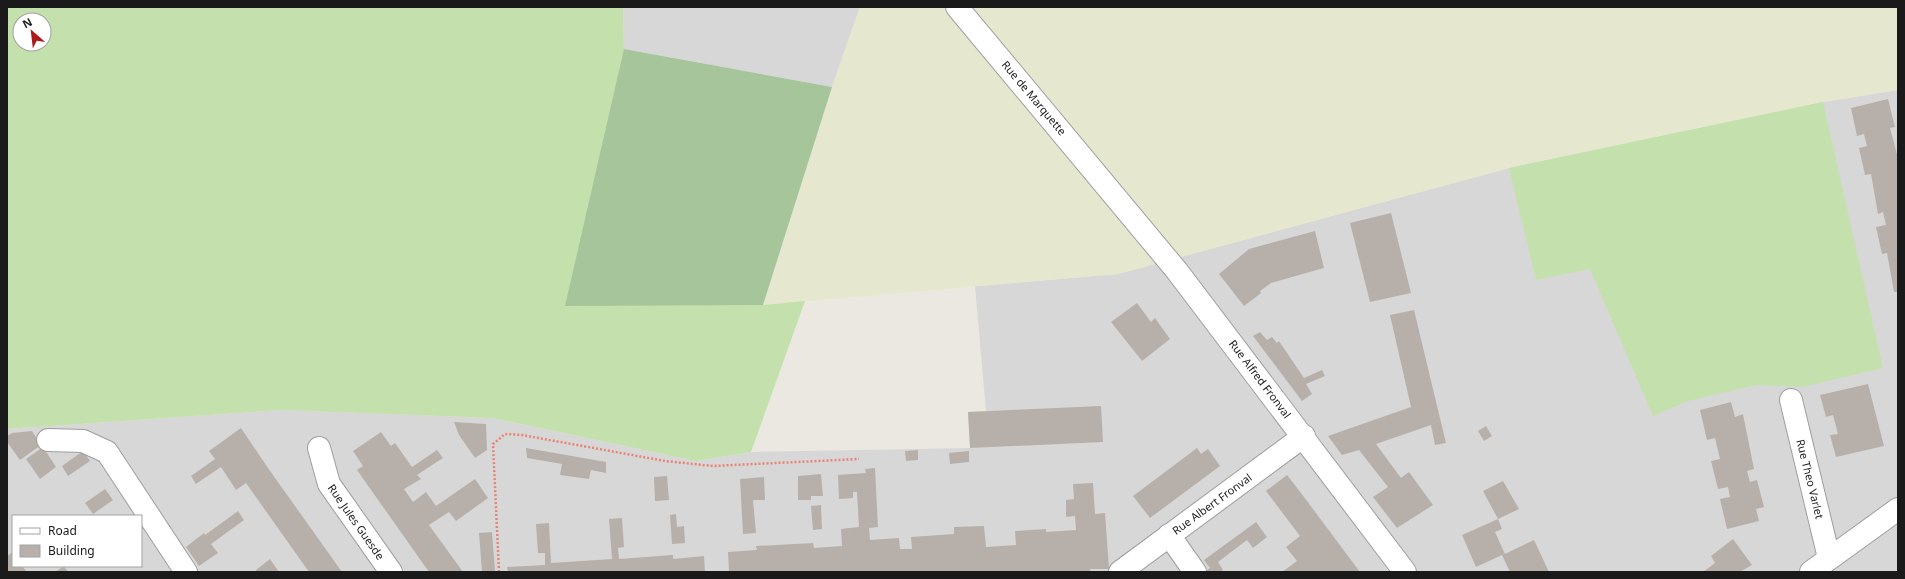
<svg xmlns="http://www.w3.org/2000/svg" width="1905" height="579" font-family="'Noto Sans',sans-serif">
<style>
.residential{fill:#d8d7d7;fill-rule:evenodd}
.farmland{fill:#e5e8ce}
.grass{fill:#c4e0ac;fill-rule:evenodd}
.forest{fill:#a6c59b}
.building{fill:#b7b0aa}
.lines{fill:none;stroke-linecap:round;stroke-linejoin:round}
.minor-casing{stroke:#9e9e9e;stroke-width:24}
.path{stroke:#e78475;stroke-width:2.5;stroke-dasharray:2 2;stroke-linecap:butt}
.minor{stroke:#fff;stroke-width:22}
.labels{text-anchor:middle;stroke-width:3;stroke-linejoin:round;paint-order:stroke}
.street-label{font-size:11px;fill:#1a1a1a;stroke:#fff}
</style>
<rect width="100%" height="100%" fill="#ebe8e1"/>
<!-- residential -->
<path class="residential" d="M623,7h237l-28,80 -208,-38z
M1898,90v482h-1891v-143l274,-19 211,8 204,43 55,-9 219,-4 -2,-36 18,-1 -11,-125 143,-12 391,-106 314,-66zM13,516h128v50h-128z"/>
<!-- farmland -->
<path class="farmland" d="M860,7h1038v83l-75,12 -314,66 -391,106 -355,31 69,-218z"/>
<!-- grass -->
<path class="grass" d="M7,7h616l1,42 139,256 42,-4 -54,151 -55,9 -204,-43 -211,-8 -274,19zM20,20h24v24h-24z
M1823,102l60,266 -81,19 -46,-2 -68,16 -35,15 -63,-147 -54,11 -27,-112z"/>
<!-- forest -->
<path class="forest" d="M624,49l208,38 -69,218 -198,1z"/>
<!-- building -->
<path class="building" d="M1888,99l7,28 -5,1 8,30v134h-4l-7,-39 -5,1 -6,-27 10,-2 -3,-13 -5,2 -7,-40 -6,1 -6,-27 8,-2 -3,-12 -7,2 -6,-28z
M1391,213l20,80 -41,9 -20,-79z
M1315,231l9,37 -53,15 -11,8 1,2 -17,13 -25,-32 30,-25z
M1137,303l14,19 4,-4 15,21 -28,22 -31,-39z
M1414,310l32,133 -11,2 -4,-20 -55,19 25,34 8,-6 24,33 -36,23 -24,-31 15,-10 -29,-37 -17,5 -14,-19 83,-29 -21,-92z
M1260,332l7,8 5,-3 5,6 2,-2 25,37 18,-8 3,6 -19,8 6,10 -10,7 -49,-65z
M1868,384l16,62 -48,11 -6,-22 8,-1 -5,-19 -7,2 -6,-22z
M1731,402l4,15 8,-3 11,55 -7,2 3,11 7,-2 7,27 -8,2 3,12 -32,8 -7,-30 10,-2 -2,-10 -10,2 -7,-28 9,-2 -5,-21 -8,2 -7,-30z
M1101,406l2,36 -133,6 -2,-36z
M454,422l32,2 1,26 -12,8 -16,-23z
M1486,426l6,10 -8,5 -6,-10z
M241,428l27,40 74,104h-33l-63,-89 -10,7 -15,-23 -25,17 -5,-8 24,-17 -6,-8z
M32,431l9,14 -21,15 -13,-18v-6l5,-3z
M381,432l10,14 4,-3 17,24 25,-17 6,8 -26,17 4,4 -17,10 9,13 13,-10 10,14 39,-27 13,19 -32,23 -7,-9 -20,13 34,47h-34l-72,-102 6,-4 -10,-15z
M43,447l13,20 -16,12 -14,-20z
M526,448l80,14v11l-15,-3 -2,9 -29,-4 2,-11 -35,-6z
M1197,448l4,6 7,-5 12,17 -70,52 -17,-22z
M918,450v10l-12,1 -1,-10z
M83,451l7,10 -22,15 -6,-10z
M969,451v11l-19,2 -1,-11z
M875,468l3,59 -9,1 1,12 29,-2 1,11h12l-1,-12 43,-3v-7l30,-1 2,21 30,-2 -1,-14 31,-2v3l30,-2 -1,-14 -9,1v-17l8,-1 -1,-15 20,-1 2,31 10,-1 4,56h-19l1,3h-362l-1,-20 29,-2 -1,-4 57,-3 1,5 28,-2 -1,-17 18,-2 -2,-35h-4v6l-14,1 -1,-24 28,-2 -1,-4z
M821,474l2,22h-12v4h-13v-24z
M1287,475l17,22 56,75h-78l15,-11 -11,-14 14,-11 -34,-45z
M667,476l2,24 -14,1 -1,-24z
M764,477l1,23h-12l3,33 -13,1 -3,-55z
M1503,481l16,28 -21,10 -15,-28z
M105,489l8,11 -20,14 -8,-11z
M821,505l1,24 -9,1 -2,-24z
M238,511l6,9 -33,24 7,9 -19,13 -13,-19 18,-14 1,2z
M676,514l1,13 7,-1 1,17 -13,1 -2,-29z
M622,518l2,29 -6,1 1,11 54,-4v4l31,-3 1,16h-197l-1,-5 38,-2v-12h-7l-2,-29 13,-1 2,40 61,-4 -3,-40z
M1498,519l4,10 -7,3 10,22 29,-14 15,32h-39l-8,-17 -26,12 -14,-32z
M1256,522l11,15 -14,11 -6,-8 -29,22 5,8 -2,2h-17l6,-4 -6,-8z
M492,532l3,40h-13l-3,-39z
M1733,539l19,26 -12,7h-37l12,-9 -4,-7z
M13,552v14h9l5,6h-20v-16z
M270,559l9,13h-22l-1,-2z
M64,566l4,6h-13z"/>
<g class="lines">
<!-- minor casing -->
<g class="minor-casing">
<path id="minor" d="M957,7l220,264 228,301
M1791,400l38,158
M48,440l35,1 24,11 79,120
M319,448l10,36 62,88
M1169,535l26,37
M1120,572l184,-136
M1811,572l87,-63"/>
</g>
<!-- path -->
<path class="path" d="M499,572l-6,-128 12,-10 17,1 143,26 48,5 146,-7"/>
<!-- minor -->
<use href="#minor" class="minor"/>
</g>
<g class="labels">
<!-- street labels -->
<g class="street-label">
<text transform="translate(1034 98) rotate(50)" y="4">Rue de Marquette</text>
<text transform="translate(1260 379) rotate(53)" y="4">Rue Alfred Fronval</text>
<text transform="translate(1810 479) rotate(76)" y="4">Rue Theo Varlet</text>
<text transform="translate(1212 504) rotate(-36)" y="4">Rue Albert Fronval</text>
<text transform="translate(356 522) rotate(55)" y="4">Rue Jules Guesde</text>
</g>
</g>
<!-- border -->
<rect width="1905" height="579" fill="none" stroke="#1a1a1a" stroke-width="16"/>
<!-- legend -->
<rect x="12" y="515" width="130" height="52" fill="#ffffff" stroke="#a3a3a3"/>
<rect x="20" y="528" width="20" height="6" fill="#ffffff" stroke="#a3a3a3"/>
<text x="48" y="535" font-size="12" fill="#1a1a1a">Road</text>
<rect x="20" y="545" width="20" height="12" fill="#b7b0aa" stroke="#a3a3a3"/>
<text x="48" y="555" font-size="12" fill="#1a1a1a">Building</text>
<!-- north arrow -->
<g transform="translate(32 32) rotate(332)"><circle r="19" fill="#ffffff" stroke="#a3a3a3"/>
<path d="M0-3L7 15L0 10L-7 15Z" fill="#ad1b18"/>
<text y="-6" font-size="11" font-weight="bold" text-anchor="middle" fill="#1a1a1a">N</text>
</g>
</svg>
